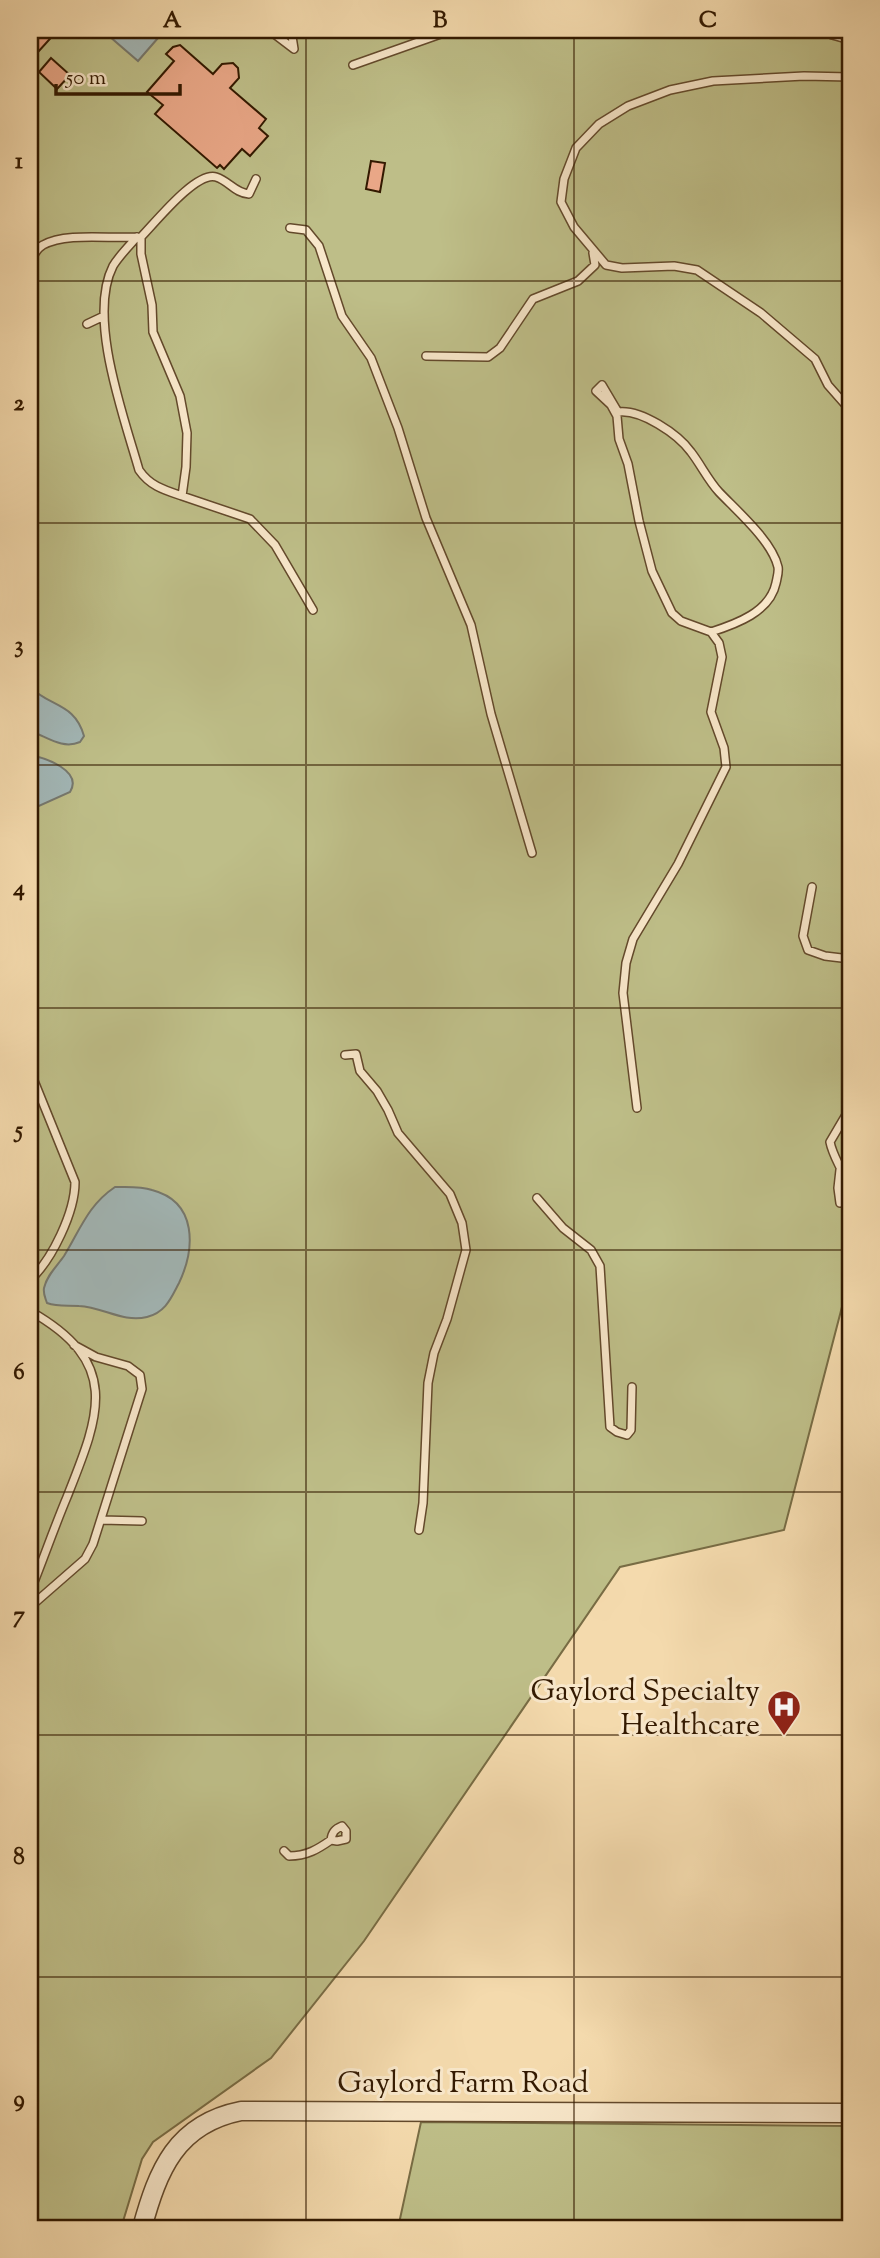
<svg xmlns="http://www.w3.org/2000/svg" width="880" height="2258" font-family="'Sorts Mill Goudy',serif">
<style>
.green{fill:#bebe88;stroke:#786c44;stroke-width:2}
.water{fill:#a2b7b7;stroke:#76786e;stroke-width:2}
.building{fill:#e9a787;stroke:#331900;stroke-width:2}
.lines{fill:none;stroke-linecap:round;stroke-linejoin:round}
.service-casing{stroke:#63492b;stroke-width:10}
.tertiary-casing{stroke:#63492b;stroke-width:21}
.service{stroke:#f8e7ca;stroke-width:7}
.tertiary{stroke:#f8e7ca;stroke-width:18}
.grid{fill:none;stroke:#331900;stroke-width:2;stroke-opacity:0.55}
.labels{text-anchor:middle;stroke-width:6;stroke-linejoin:round;paint-order:stroke}
.poi-label{font-size:30px;fill:#331900;stroke:#f8e7ca;text-anchor:end}
.street-label{font-size:30px;fill:#331900;stroke:#f8e7ca}
.neatline{fill:none;stroke:#331900;stroke-width:2.5}
.grid-label{font-size:23px;text-anchor:middle;font-weight:bold;fill:#331900}
</style>
<rect width="100%" height="100%" fill="#f4daad"/>
<filter id="stains"><feTurbulence type="fractalNoise" baseFrequency=".00286" numOctaves="4"/><feColorMatrix values="0 0 0 0 .2 0 0 0 0 .09 0 0 0 0 .02 0 0 0 .5 -.17"/></filter>
<radialGradient id="worn" r=".72"><stop offset=".6" stop-color="#630" stop-opacity="0"/><stop offset="1" stop-color="#630" stop-opacity=".3"/></radialGradient>
<!-- green -->
<path class="green" d="M30,30h820v1246l-66,254 -164,37 -256,374 -93,117 -118,84 -11,17 -21,69h-91z
M421,2122l429,4v102h-452z"/>
<!-- water -->
<path class="water" d="M102,30h47l9,8 -20,23z
M30,687c20,20 45,16 54,49l-4,6c-18,8 -34,-6 -50,-11z
M30,755c16,3 53,16 40,37l-40,18z
M115,1187c12,0 26,-1 37,3 46,12 43,59 27,93 -8,15 -13,29 -32,34 -24,6 -44,-10 -68,-11 -11,-1 -21,1 -32,-3 -2,-6 -4,-9 -3,-15 3,-13 13,-22 20,-32 16,-26 24,-51 51,-69z"/>
<!-- building -->
<path class="building" d="M30,30h28l-20,22 -8,-8z
M180,45l33,29 9,-10 11,-1 5,5 1,10 -9,10 36,31 -7,9 9,8 -18,20 -8,-7 -18,20 -4,-4 -3,3 -62,-54 8,-9 -16,-13 27,-31 -8,-7 7,-7z
M51,58l19,17 -13,14 -18,-17z
M371,161l14,2 -5,29 -14,-3z"/>
<g class="lines">
<!-- service casing -->
<g class="service-casing">
<path id="service" d="M269,30l25,19 -3,-19
M822,30l10,5 18,5
M353,65l99,-35
M850,77l-46,-1 -91,5 -43,9 -42,16 -29,18 -23,24 -12,31 -3,23 13,25 32,38 16,3 52,-2 23,4 64,43 54,46 13,26 22,25
M256,179l-7,15c-14,-1 -20,-13 -33,-17 -20,-6 -61,46 -75,60v17l11,51 1,27 27,64 7,37 -1,34 -4,29 68,23 25,26 38,65
M290,228l16,2 13,16 23,70 29,42 27,70 28,90 45,107 20,89 41,139
M137,237c-8,9 -18,19 -24,29 -26,51 11,151 26,204 11,16 25,20 43,26
M30,263c3,-7 7,-15 13,-18 23,-13 67,-6 94,-8
M87,324l17,-8
M426,356l62,1 12,-9 33,-49 45,-18 17,-16 -2,-12
M812,887l-9,49 5,14 17,6 25,3
M345,1055l11,-1 4,17 17,20 11,19 10,23 52,61 12,29 4,27 -19,69 -13,34 -6,30 -5,120 -4,27
M30,1071l45,111c0,30 -23,78 -45,98
M850,1080v11
M637,1108l-14,-115 3,-30 7,-24 45,-75 48,-97 -2,-19 -13,-36 11,-55 -3,-14 -8,-11 -30,-11 -9,-8 -20,-42 -13,-50 -11,-57 -9,-25 -2,-23 -6,-11 -15,-14 6,-6 16,27c23,-3 60,22 73,40 10,13 17,28 28,40 18,19 53,49 59,75 1,5 -1,11 -2,16 -6,29 -40,41 -65,49
M840,1170l-2,18 2,15 7,-2c0,-6 0,-13 -1,-19 -4,-14 -13,-25 -16,-40l20,-34
M537,1198l26,30 28,22 9,16 10,161 7,5 10,3 4,-5 1,-43
M30,1311c92,52 70,103 37,186 -13,31 -24,63 -37,95
M101,1520l41,1
M30,1607l55,-48 8,-15 49,-155 -2,-14 -12,-9 -32,-9 -22,-12
M284,1851l5,5c18,0 29,-7 42,-16l6,1 9,-2v-8l-4,-5c-7,3 -10,6 -11,14"/>
</g>
<!-- tertiary casing -->
<g class="tertiary-casing">
<path id="tertiary" d="M142,2228c16,-58 34,-104 99,-117l609,2"/>
</g>
<!-- service -->
<use href="#service" class="service"/>
<!-- tertiary -->
<use href="#tertiary" class="tertiary"/>
</g>
<!-- grid -->
<path class="grid" d="M306,30v2198M574,30v2198M30,281h820M30,523h820M30,765h820M30,1008h820M30,1250h820M30,1492h820M30,1735h820M30,1977h820"/>
<!-- icons -->
<defs>
<g id="hospital-pin" transform="scale(1.75)"><path d="M0 17L-7.5 6A9.5 9.5 0 1 1 7.5 6Z" fill="#8f2418" stroke="#f8e7ca"/><path d="M-5-5h3v3.5h4V-5h3V5h-3V1.5h-4V5h-3Z" fill="#fff"/></g>
</defs>
<g fill-rule="evenodd">
<use href="#hospital-pin" x="784" y="1707"/>
</g>
<g class="labels">
<!-- poi labels -->
<g class="poi-label">
<text x="760" y="1700">Gaylord Specialty<tspan x="760" dy="34">Healthcare</tspan></text>
</g>
<!-- street labels -->
<g class="street-label">
<text x="463" y="2092">Gaylord Farm Road</text>
</g>
</g>
<!-- margin -->
<rect width="880" height="2258" fill="none" stroke="#f4daad" stroke-width="77"/>
<!-- scale -->
<path d="M56 84v10h124v-10" fill="none" stroke="#331900" stroke-width="3.5"/>
<text x="66" y="84" font-size="21" fill="#331900" stroke="#f8e7ca" stroke-width="5" paint-order="stroke">50 m</text>
<rect x="38" y="38" width="804" height="2182" class="neatline"/>
<g class="grid-label">
<text x="172" y="27">A</text>
<text x="440" y="27">B</text>
<text x="708" y="27">C</text>
<text x="19" y="168">1</text>
<text x="19" y="410">2</text>
<text x="19" y="652">3</text>
<text x="19" y="895">4</text>
<text x="19" y="1137">5</text>
<text x="19" y="1379">6</text>
<text x="19" y="1622">7</text>
<text x="19" y="1864">8</text>
<text x="19" y="2106">9</text>
</g>
<rect width="100%" height="100%" filter="url(#stains)"/>
<rect width="100%" height="100%" fill="url(#worn)"/>
</svg>
